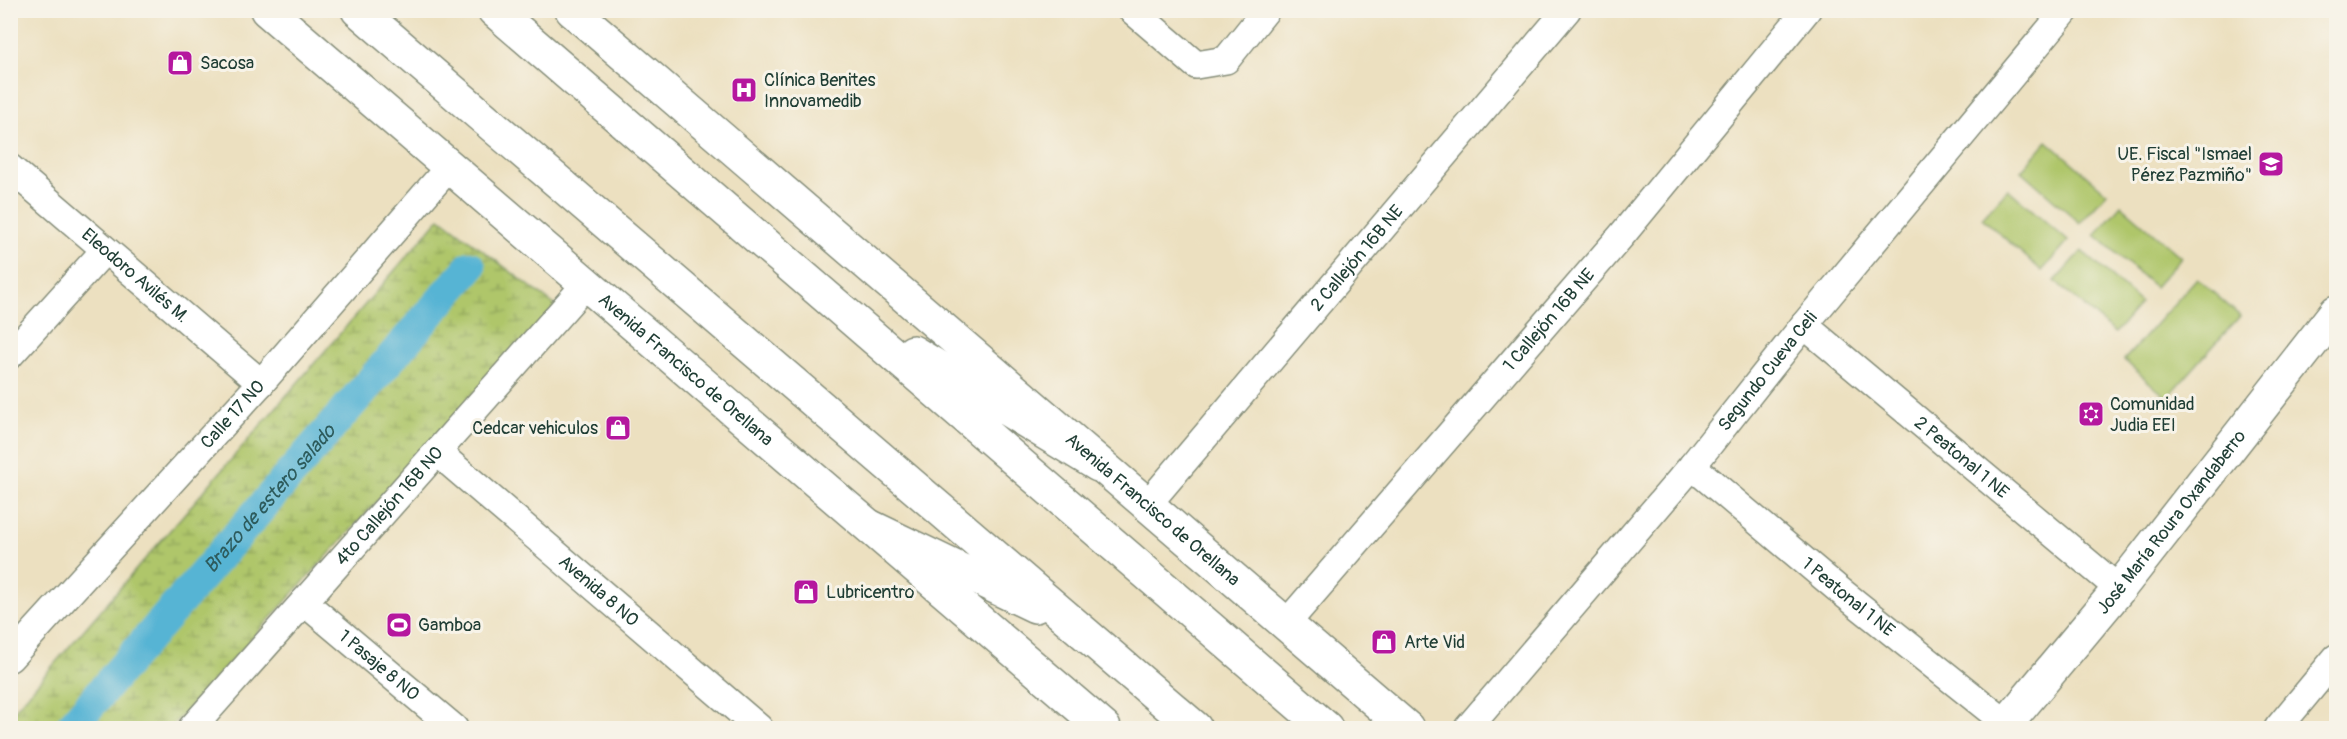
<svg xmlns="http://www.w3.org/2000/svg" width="2347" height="739" font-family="Pangolin,sans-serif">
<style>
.wetland{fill:url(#wetland-marsh);stroke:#678250;stroke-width:1.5}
.pitch{fill:#afc66b;stroke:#678250;stroke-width:1.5}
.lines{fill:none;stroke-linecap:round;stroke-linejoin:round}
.canal{stroke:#56b4d4;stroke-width:32}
.street-casing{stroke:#868e7a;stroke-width:30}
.secondary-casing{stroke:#868e7a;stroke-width:36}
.primary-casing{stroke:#868e7a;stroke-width:36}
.highway-casing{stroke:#868e7a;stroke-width:36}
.street{stroke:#fff;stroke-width:27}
.secondary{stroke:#fff;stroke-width:33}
.primary{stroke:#fff;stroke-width:33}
.highway{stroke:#fff;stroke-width:33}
.labels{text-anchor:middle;stroke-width:6;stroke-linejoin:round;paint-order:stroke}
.poi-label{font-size:18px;fill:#1f3d34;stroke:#f7f3e8;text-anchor:start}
.street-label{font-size:18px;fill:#1f3d34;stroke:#f7f3e8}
.water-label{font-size:20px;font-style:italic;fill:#2d5b5c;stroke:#f7f3e8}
</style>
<defs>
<pattern id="wetland-marsh" width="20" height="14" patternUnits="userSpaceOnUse" patternTransform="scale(1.5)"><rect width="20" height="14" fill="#afc66b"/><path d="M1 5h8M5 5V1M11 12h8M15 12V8" fill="none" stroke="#8ea259"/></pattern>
</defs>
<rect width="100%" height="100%" fill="#f7f3e8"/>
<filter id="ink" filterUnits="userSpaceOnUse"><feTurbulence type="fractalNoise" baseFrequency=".0167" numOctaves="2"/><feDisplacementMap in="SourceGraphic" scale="12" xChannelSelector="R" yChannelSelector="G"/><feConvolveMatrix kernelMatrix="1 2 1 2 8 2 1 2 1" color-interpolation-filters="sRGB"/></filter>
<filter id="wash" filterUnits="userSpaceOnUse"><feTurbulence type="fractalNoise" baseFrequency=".008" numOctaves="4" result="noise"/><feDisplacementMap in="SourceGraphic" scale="24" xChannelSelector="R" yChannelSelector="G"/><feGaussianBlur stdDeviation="1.35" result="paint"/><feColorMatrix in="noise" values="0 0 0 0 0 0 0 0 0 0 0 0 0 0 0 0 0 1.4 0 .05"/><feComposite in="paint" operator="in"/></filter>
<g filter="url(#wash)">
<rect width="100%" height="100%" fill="#ece0c0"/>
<!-- wetland -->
<path class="wetland" d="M440,218l116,88 -386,422h-159v-14z"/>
<!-- pitch -->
<path class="pitch" d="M2047,141l60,52 -27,30 -59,-52z
M2008,189l60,52 -26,30 -60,-53z
M2121,205l60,52 -26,30 -60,-52z
M2082,251l59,52 -26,30 -60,-52z
M2197,278l43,38 -73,82 -43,-38z"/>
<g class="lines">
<!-- canal -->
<path class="canal" id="s1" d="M70,728l400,-461"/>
</g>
</g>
<g filter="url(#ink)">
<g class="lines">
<!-- street casing -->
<g class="street-casing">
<g id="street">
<path d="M1132,10l64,55 30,-5 40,-50"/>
<path id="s2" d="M10,168l251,215"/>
<path id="s3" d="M1804,325l315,264"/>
<path d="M10,355l95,-105"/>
<path id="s4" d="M437,452l322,276"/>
<path id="s5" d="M1692,466l146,123 169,135"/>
<path id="s6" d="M1147,505l420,-495"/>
<path id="s7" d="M304,602l150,126"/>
<path id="s8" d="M1286,624l336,-389 185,-225"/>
<path id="s9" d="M10,658l251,-275 189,-217"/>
<path id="s10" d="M192,728l395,-445"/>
<path id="s11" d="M1468,728l224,-262 112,-141 262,-315"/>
<path d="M2278,728l58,-70"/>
</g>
</g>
<!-- secondary casing -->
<g class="secondary-casing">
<g id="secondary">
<path id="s12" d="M2003,728l116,-139 217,-277"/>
</g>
</g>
<!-- primary casing -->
<g class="primary-casing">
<g id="primary">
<path id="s13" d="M267,10l837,718"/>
<path id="s14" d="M572,10l835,718"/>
</g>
</g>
<!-- highway casing -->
<g class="highway-casing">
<path id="highway" d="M358,10l837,718
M494,10l832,718
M913,352l185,113
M869,526l166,80"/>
</g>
<!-- street -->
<use href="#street" class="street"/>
<!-- secondary -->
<use href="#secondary" class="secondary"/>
<!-- primary -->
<use href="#primary" class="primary"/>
<!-- highway -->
<use href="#highway" class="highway"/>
</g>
</g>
<!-- icons -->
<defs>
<g id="shop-square" transform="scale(1.35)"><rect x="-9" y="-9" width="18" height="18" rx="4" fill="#b5179e" stroke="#f7f3e8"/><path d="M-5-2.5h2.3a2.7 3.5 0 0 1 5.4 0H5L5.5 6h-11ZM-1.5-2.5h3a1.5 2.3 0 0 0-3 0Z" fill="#fff"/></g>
<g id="hospital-square" transform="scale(1.35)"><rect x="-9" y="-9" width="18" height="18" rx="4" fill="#b5179e" stroke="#f7f3e8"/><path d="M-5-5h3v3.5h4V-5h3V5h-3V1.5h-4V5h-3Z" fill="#fff"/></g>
<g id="school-square" transform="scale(1.35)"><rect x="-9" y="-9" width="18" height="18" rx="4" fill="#b5179e" stroke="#f7f3e8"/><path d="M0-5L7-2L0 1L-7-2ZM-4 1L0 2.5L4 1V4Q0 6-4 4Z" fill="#fff"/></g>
<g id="synagogue-square" transform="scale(1.35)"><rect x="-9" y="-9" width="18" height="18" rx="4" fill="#b5179e" stroke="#f7f3e8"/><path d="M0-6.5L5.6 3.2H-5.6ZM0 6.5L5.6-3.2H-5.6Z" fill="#fff"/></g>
<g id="stadium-square" transform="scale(1.35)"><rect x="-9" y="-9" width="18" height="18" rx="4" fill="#b5179e" stroke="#f7f3e8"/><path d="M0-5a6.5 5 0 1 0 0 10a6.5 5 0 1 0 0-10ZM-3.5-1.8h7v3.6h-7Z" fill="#fff"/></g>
</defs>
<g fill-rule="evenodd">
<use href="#shop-square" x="180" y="63"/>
<use href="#hospital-square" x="744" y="90"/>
<use href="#school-square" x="2271" y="164"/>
<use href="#synagogue-square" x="2091" y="414"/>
<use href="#shop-square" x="618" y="428"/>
<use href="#shop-square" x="806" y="592"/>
<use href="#stadium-square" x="399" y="625"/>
<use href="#shop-square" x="1384" y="642"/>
</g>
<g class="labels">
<!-- poi labels -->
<g class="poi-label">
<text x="200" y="69">Sacosa</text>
<text x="764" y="86">Clínica Benites<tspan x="764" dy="21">Innovamedib</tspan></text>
<text x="2252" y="160" text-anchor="end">UE. Fiscal "Ismael<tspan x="2252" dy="21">Pérez Pazmiño"</tspan></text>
<text x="2110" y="410">Comunidad<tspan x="2110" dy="21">Judia EEI</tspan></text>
<text x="598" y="434" text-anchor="end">Cedcar vehiculos</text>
<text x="826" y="598">Lubricentro</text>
<text x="418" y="631">Gamboa</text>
<text x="1404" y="648">Arte Vid</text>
</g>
<!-- street labels -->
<g class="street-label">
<text dy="6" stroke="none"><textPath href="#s6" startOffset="324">2 Callejón 16B NE</textPath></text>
<text dy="6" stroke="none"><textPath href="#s2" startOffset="165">Eleodoro Avilés M.</textPath></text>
<text dy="6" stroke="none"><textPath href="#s8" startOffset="402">1 Callejón 16B NE</textPath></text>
<text dy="6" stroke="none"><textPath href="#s13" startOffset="552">Avenida Francisco de Orellana</textPath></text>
<text dy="6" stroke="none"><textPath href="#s11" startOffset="466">Segundo Cueva Celi</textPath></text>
<text dy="6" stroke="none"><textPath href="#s9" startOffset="330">Calle 17 NO</textPath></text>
<text dy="6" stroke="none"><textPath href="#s3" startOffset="206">2 Peatonal 1 NE</textPath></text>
<text dy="6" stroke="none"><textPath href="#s10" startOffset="297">4to Callejón 16B NO</textPath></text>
<text dy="6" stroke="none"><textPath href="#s14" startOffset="766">Avenida Francisco de Orellana</textPath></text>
<text dy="6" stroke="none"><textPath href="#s12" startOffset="266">José María Roura Oxandaberro</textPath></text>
<text dy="6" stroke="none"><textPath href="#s4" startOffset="213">Avenida 8 NO</textPath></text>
<text dy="6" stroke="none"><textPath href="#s5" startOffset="204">1 Peatonal 1 NE</textPath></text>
<text dy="6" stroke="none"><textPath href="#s7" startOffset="98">1 Pasaje 8 NO</textPath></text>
</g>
<!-- water labels -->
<g class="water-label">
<text dy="7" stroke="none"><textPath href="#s1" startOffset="304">Brazo de estero salado</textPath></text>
</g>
</g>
<!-- margin -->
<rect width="2347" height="739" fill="none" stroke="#f7f3e8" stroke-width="36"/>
</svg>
